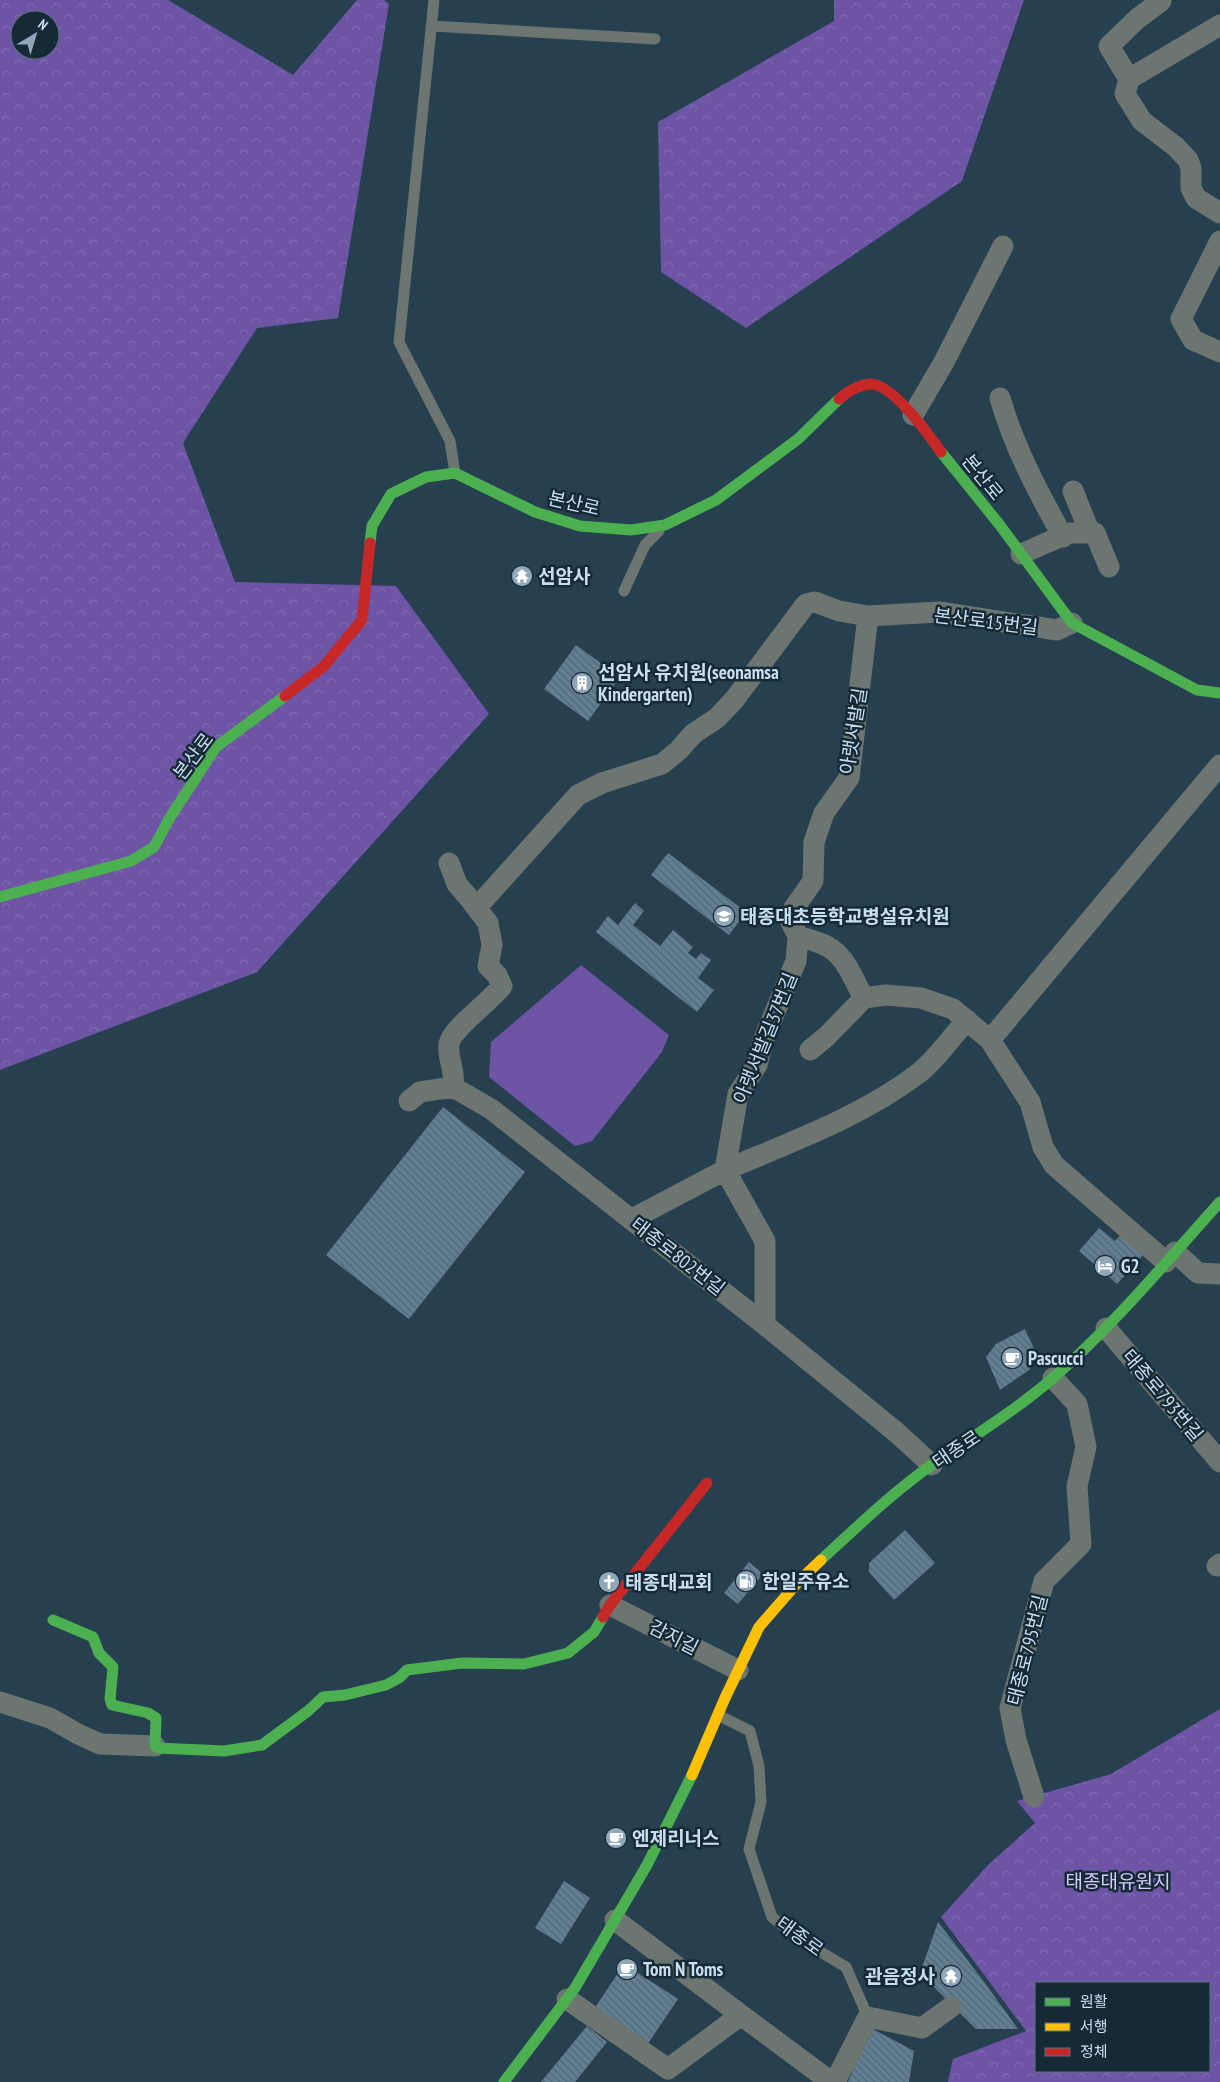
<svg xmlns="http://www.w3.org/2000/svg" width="1220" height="2082" font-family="'PT Sans Narrow','Noto Sans KR',sans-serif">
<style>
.grass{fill:#6d54a5}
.forest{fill:url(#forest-crowns);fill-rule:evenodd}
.building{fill:url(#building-back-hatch)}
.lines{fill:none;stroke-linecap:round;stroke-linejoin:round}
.lane{stroke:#6c756f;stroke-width:11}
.street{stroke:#6c756f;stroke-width:21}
.fast{stroke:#4caf50;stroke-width:11}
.slow{stroke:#ffc107;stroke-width:11}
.jam{stroke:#c62828;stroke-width:11}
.labels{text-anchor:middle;stroke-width:5;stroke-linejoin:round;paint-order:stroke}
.street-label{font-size:19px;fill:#c7dff0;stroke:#162a36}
.poi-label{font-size:19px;font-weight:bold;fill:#c7dff0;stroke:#162a36;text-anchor:start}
.park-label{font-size:19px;fill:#d7c9fa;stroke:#162a36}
</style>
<defs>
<pattern id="forest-crowns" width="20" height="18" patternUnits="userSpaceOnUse" patternTransform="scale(1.25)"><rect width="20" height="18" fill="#6d54a5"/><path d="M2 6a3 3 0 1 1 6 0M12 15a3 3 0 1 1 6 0" fill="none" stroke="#806cb2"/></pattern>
<pattern id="building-back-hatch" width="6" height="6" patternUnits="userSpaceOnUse" patternTransform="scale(1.25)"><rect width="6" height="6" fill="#627f91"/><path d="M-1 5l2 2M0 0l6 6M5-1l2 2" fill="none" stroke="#536774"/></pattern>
</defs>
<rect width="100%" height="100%" fill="#264050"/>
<!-- grass -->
<path class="grass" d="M581,965l88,70 -7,17 -70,89 -17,5 -86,-69 2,-35z"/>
<!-- forest -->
<path class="forest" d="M0,0h168l125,75 64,-75h27l5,4 -51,314 -81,10 -74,115 52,139 161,4 93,128 -232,258 -257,98zM20,20h30v30h-30z
M834,0h190l-62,181 -216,147 -85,-56 -3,-150 176,-101z
M1220,1709v373h-272l5,-23 73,-28 -85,-114 47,-52 47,-42 -18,-22 94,-27zM1036,1983h173v88h-173z"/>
<!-- building -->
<path class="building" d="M576,645l44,32 -32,44 -44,-32z
M668,853l78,59 -17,23 -78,-60z
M635,903l9,8 -11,14 27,21 13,-16 20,17 -5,6 8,6 5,-6 10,7 -13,18 16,12 -17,22 -101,-80 12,-16 10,9z
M443,1107l82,65 -116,147 -83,-64z
M1099,1228l16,13 11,-12 23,19 -32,36 -38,-33z
M1025,1329l12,26 -8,15 -29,20 -14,-33 10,-13z
M905,1530l30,33 -41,37 -25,-28v-9z
M749,1562l14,12 -25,30 -14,-11z
M564,1881l26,17 -29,46 -26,-16z
M938,1922l44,57 36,50h-42l-56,-56z
M624,1964l54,35 -33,49 -53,-36z
M587,2026l20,16 -32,40h-34z
M871,2028l43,23 -5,31h-61z"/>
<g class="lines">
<!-- lane -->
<path class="lane" d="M434,0l-35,342 51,99 5,32
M431,26l224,13
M624,591l21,-46 14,-14
M718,1715l32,16 9,35 2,36 -12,47 23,68 27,22 47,28 22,50"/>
<!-- street -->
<path class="street" d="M1161,1l-24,18 -28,27 20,33 -4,15 17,27 34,26 12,13 3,8v20l5,10 24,15
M1129,79l91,-54
M1220,241l-39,78 12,21 27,12
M1000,398c14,49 38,94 63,139
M913,415l31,-53 59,-116
M1073,491l17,42
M1021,554l48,-21h26l14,34
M449,863l8,21 12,14 19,25 4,22 -4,21 9,9 5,11c-12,16 -50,42 -53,58 -2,14 7,28 4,43
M477,907l101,-112 24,-12 60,-19 17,-14 14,-16 24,-16 17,-18 72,-96 9,-2 24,9 29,5 71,-4 118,18 15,-7
M798,936c12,4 27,7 36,15 14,11 21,32 30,47
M990,1040l230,-275
M810,1050l16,-13 38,-39 22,-3 35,3 32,11 37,31 40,62 13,45 11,18 112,97
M409,1101l11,-9 33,-5 38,22 274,216 131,107 36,33
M632,1219l93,-49 13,-76 19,-29 6,-24 33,-80 2,-25 -7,-14 3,-14 19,-27 1,-39 10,-29 25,-35 19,-162
M1175,1252l23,21 22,1
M765,1325v-84l-40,-71c66,-28 136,-53 194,-97 16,-12 34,-38 48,-53
M1106,1328l114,134
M1217,1566l3,-2
M610,1605l128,65
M0,1702l50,16 28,16 22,10 55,2
M1034,1797l-18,-57 -6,-32 34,-127 37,-37 -4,-58 9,-39 -9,-43 -24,-26
M615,1920l126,95
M567,1999l101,70 73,-54 90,67
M835,2082l33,-65 54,11 29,-21"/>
<!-- fast -->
<path class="fast" d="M941,452l58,72 73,99 125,67 23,3
M370,543l2,-17 19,-32 35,-17 29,-4 80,39 45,14 51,4 34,-5 51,-25 82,-61 41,-40
M0,897l131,-36 23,-14 15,-28 47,-72 69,-51
M821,1560c36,-33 72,-68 112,-96 41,-28 83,-54 120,-86 61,-53 113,-116 167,-176
M53,1620l40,17 6,16 14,14 -3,32 2,6 36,8 8,5 -1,28 3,2 66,3 38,-6 46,-34 15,-14 22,-2 41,-10 13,-7 8,-8 55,-7 62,1 44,-11 26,-21 9,-15
M504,2082l71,-94 72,-123 45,-90"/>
<!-- slow -->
<path class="slow" d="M692,1775l33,-77 34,-71 40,-46 22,-21"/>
<!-- jam -->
<path class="jam" d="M839,399c8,-7 20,-14 31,-15 22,-1 59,51 71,68
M285,696l39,-30 38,-46 8,-77
M603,1617l7,-12 97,-122"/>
</g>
<!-- icons -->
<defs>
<g id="temple-disc" transform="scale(1.125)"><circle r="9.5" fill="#8fa7b8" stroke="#162a36"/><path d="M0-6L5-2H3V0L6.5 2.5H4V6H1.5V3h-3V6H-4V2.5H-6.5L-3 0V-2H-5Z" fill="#fff"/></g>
<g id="building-disc" transform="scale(1.125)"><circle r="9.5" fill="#8fa7b8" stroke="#162a36"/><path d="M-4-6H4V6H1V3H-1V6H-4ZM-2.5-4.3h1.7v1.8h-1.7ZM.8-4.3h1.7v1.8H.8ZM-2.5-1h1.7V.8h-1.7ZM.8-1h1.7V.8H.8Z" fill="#fff"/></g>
<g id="school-disc" transform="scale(1.125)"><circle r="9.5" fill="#8fa7b8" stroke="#162a36"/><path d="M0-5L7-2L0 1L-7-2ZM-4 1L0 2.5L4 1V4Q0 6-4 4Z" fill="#fff"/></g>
<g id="hotel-disc" transform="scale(1.125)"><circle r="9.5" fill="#8fa7b8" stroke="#162a36"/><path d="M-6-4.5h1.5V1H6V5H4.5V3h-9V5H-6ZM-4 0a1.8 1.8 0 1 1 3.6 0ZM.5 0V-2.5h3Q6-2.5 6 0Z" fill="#fff"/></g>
<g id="cafe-disc" transform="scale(1.125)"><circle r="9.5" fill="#8fa7b8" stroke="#162a36"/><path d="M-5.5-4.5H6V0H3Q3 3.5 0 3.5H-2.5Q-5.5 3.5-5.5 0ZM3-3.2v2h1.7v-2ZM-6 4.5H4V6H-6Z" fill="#fff"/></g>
<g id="fuel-disc" transform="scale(1.125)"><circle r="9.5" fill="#8fa7b8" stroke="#162a36"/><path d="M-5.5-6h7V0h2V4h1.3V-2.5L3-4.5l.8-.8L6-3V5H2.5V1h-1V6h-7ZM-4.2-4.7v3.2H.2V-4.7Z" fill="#fff"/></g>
<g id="church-disc" transform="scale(1.125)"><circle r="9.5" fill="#8fa7b8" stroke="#162a36"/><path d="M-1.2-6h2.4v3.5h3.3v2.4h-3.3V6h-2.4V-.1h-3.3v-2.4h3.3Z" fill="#fff"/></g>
</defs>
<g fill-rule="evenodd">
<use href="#temple-disc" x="522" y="576"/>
<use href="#building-disc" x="582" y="683"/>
<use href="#school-disc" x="724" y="916"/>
<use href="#hotel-disc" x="1105" y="1266"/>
<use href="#cafe-disc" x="1012" y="1358"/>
<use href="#fuel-disc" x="746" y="1581"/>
<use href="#church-disc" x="609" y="1582"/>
<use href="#cafe-disc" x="616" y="1838"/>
<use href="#cafe-disc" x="627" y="1969"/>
<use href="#temple-disc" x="951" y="1976"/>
</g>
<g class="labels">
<!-- street labels -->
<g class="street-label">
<text transform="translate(983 477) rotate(51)" y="7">본산로</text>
<text transform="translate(574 503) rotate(13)" y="7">본산로</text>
<text transform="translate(986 621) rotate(7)" y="7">본산로15번길</text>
<text transform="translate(853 731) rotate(-81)" y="7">아랫서발길</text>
<text transform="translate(193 756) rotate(-53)" y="7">본산로</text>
<text transform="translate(765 1038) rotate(-68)" y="7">아랫서발길37번길</text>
<text transform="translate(678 1256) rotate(38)" y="7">태종로802번길</text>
<text transform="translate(1163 1395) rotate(50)" y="7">태종로793번길</text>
<text transform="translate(956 1449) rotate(-34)" y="7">태종로</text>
<text transform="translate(674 1637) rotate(27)" y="7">감지길</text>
<text transform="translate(1027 1650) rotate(-76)" y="7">태종로795번길</text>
<text transform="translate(800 1936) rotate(36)" y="7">태종로</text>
</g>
<!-- poi labels -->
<g class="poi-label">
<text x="538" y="583">선암사</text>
<text x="598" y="679">선암사 유치원(seonamsa<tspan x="598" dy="22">Kindergarten)</tspan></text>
<text x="740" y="923">태종대초등학교병설유치원</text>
<text x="1121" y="1273">G2</text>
<text x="1028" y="1365">Pascucci</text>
<text x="762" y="1588">한일주유소</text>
<text x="625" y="1589">태종대교회</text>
<text x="632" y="1845">엔제리너스</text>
<text x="643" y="1976">Tom N Toms</text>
<text x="935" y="1983" text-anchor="end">관음정사</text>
</g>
<!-- park labels -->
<g class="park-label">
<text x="1118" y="1888">태종대유원지</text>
</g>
</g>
<!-- legend -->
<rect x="1035" y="1982" width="175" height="90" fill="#162a36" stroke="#5d7280"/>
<rect x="1045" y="1998" width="25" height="8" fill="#4caf50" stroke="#5d7280"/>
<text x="1080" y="2007" font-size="15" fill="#c7dff0">원활</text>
<rect x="1045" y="2023" width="25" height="8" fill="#ffc107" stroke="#5d7280"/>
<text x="1080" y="2032" font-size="15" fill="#c7dff0">서행</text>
<rect x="1045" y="2048" width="25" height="8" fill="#c62828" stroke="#5d7280"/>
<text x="1080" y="2057" font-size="15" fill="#c7dff0">정체</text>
<!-- north arrow -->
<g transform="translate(35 35) rotate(38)"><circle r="24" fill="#162a36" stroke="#5d7280"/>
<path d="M0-4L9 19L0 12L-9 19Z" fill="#8fa7b8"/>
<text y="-8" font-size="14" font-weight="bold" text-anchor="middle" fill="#c7dff0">N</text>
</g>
</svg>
